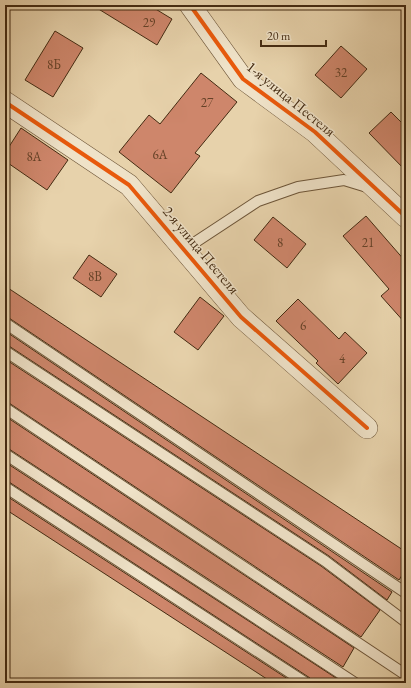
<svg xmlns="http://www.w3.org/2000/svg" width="411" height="688" font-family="'EB Garamond',serif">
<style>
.building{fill:#ce866b;stroke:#442b12}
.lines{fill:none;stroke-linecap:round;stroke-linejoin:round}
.service-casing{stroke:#6d5538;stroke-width:12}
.minor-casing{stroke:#6d5538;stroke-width:22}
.service{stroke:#efe2c8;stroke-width:10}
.minor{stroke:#efe2c8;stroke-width:21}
.cycleway-casing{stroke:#efe2c8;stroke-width:6}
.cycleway{stroke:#e8590c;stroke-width:4}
.labels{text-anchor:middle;stroke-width:3;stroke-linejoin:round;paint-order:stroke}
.number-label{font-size:13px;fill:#664228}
.street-label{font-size:15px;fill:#442b12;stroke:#efe2c8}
</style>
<rect width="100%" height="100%" fill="#e7d2ab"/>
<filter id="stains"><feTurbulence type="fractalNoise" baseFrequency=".005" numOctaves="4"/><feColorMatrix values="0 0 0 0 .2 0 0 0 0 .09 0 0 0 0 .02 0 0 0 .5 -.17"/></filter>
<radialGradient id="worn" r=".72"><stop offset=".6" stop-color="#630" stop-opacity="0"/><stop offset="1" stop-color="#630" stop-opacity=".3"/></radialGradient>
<!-- building -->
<path class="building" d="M92,5h57l23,14 -15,26z
M55,31l28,17 -30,49 -28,-17z
M341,46l26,23 -26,29 -26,-23z
M201,73l36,29 -42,51 5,3 -29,37 -52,-41 30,-37 11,9z
M391,112l15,15v44l-37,-38z
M21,128l47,32 -21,30 -42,-29v-8z
M366,216l40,46v62l-25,-28 8,-7 -46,-53z
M273,217l33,27 -19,24 -33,-28z
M89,255l28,19 -16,23 -28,-19z
M5,286l401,266v17l-7,11 -390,-262 -4,-1z
M200,297l24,19 -26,34 -24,-18z
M298,299l41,40 6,-7 22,21 -29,31 -22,-21 2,-2 -42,-40z
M5,331l387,261 -5,8 -58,-44 -320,-210 -4,-1z
M5,359l316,207 59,44 -19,27 -352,-234 -4,-1z
M5,416l349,232 -11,19 -334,-218 -4,-1z
M5,462l331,216 -4,5h-20l-2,-5 -301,-196 -4,-1z
M5,495l289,188h-21l-268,-174z"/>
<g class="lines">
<!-- service casing -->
<g class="service-casing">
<path id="service" d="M185,249l73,-48 40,-14 46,-7 23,7
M5,323l401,270
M5,351l320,210 81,61
M5,408l401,267
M5,454l350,229
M5,487l301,196"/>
</g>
<!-- minor casing -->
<g class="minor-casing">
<path id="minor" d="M190,5l53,74 72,53 91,85
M5,102l124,83 112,132 126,111"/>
</g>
<!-- service -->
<use href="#service" class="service"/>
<!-- minor -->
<use href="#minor" class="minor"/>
<!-- cycleway casing -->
<g class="cycleway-casing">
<path id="cycleway" d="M190,5l53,74 72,53 91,85
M5,102l124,83 112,132 126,111"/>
</g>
<!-- cycleway -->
<use href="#cycleway" class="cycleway"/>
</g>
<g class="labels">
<!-- number labels -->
<g class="number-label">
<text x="149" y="27">29</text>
<text x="54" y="69">8Б</text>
<text x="341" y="77">32</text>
<text x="207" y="107">27</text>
<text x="160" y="159">6А</text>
<text x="34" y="161">8А</text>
<text x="280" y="247">8</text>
<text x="368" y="247">21</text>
<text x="95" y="281">8В</text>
<text x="303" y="330">6</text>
<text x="342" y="363">4</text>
</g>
<!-- street labels -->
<g class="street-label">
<text transform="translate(291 99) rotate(39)" y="5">1-я улица Пестеля</text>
<text transform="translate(201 250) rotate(50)" y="5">2-я улица Пестеля</text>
</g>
</g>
<!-- margin -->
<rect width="411" height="688" fill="none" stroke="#e7d2ab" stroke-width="20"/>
<rect x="6" y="6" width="399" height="676" fill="none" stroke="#442b12" stroke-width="2"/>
<rect x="10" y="10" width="391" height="668" fill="none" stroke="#442b12"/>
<!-- scale -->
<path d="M261 40v6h65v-6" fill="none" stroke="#442b12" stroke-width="2"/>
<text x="267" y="40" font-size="12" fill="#442b12" stroke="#efe2c8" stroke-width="3" paint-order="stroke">20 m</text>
<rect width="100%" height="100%" filter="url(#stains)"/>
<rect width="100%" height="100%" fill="url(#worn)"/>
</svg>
